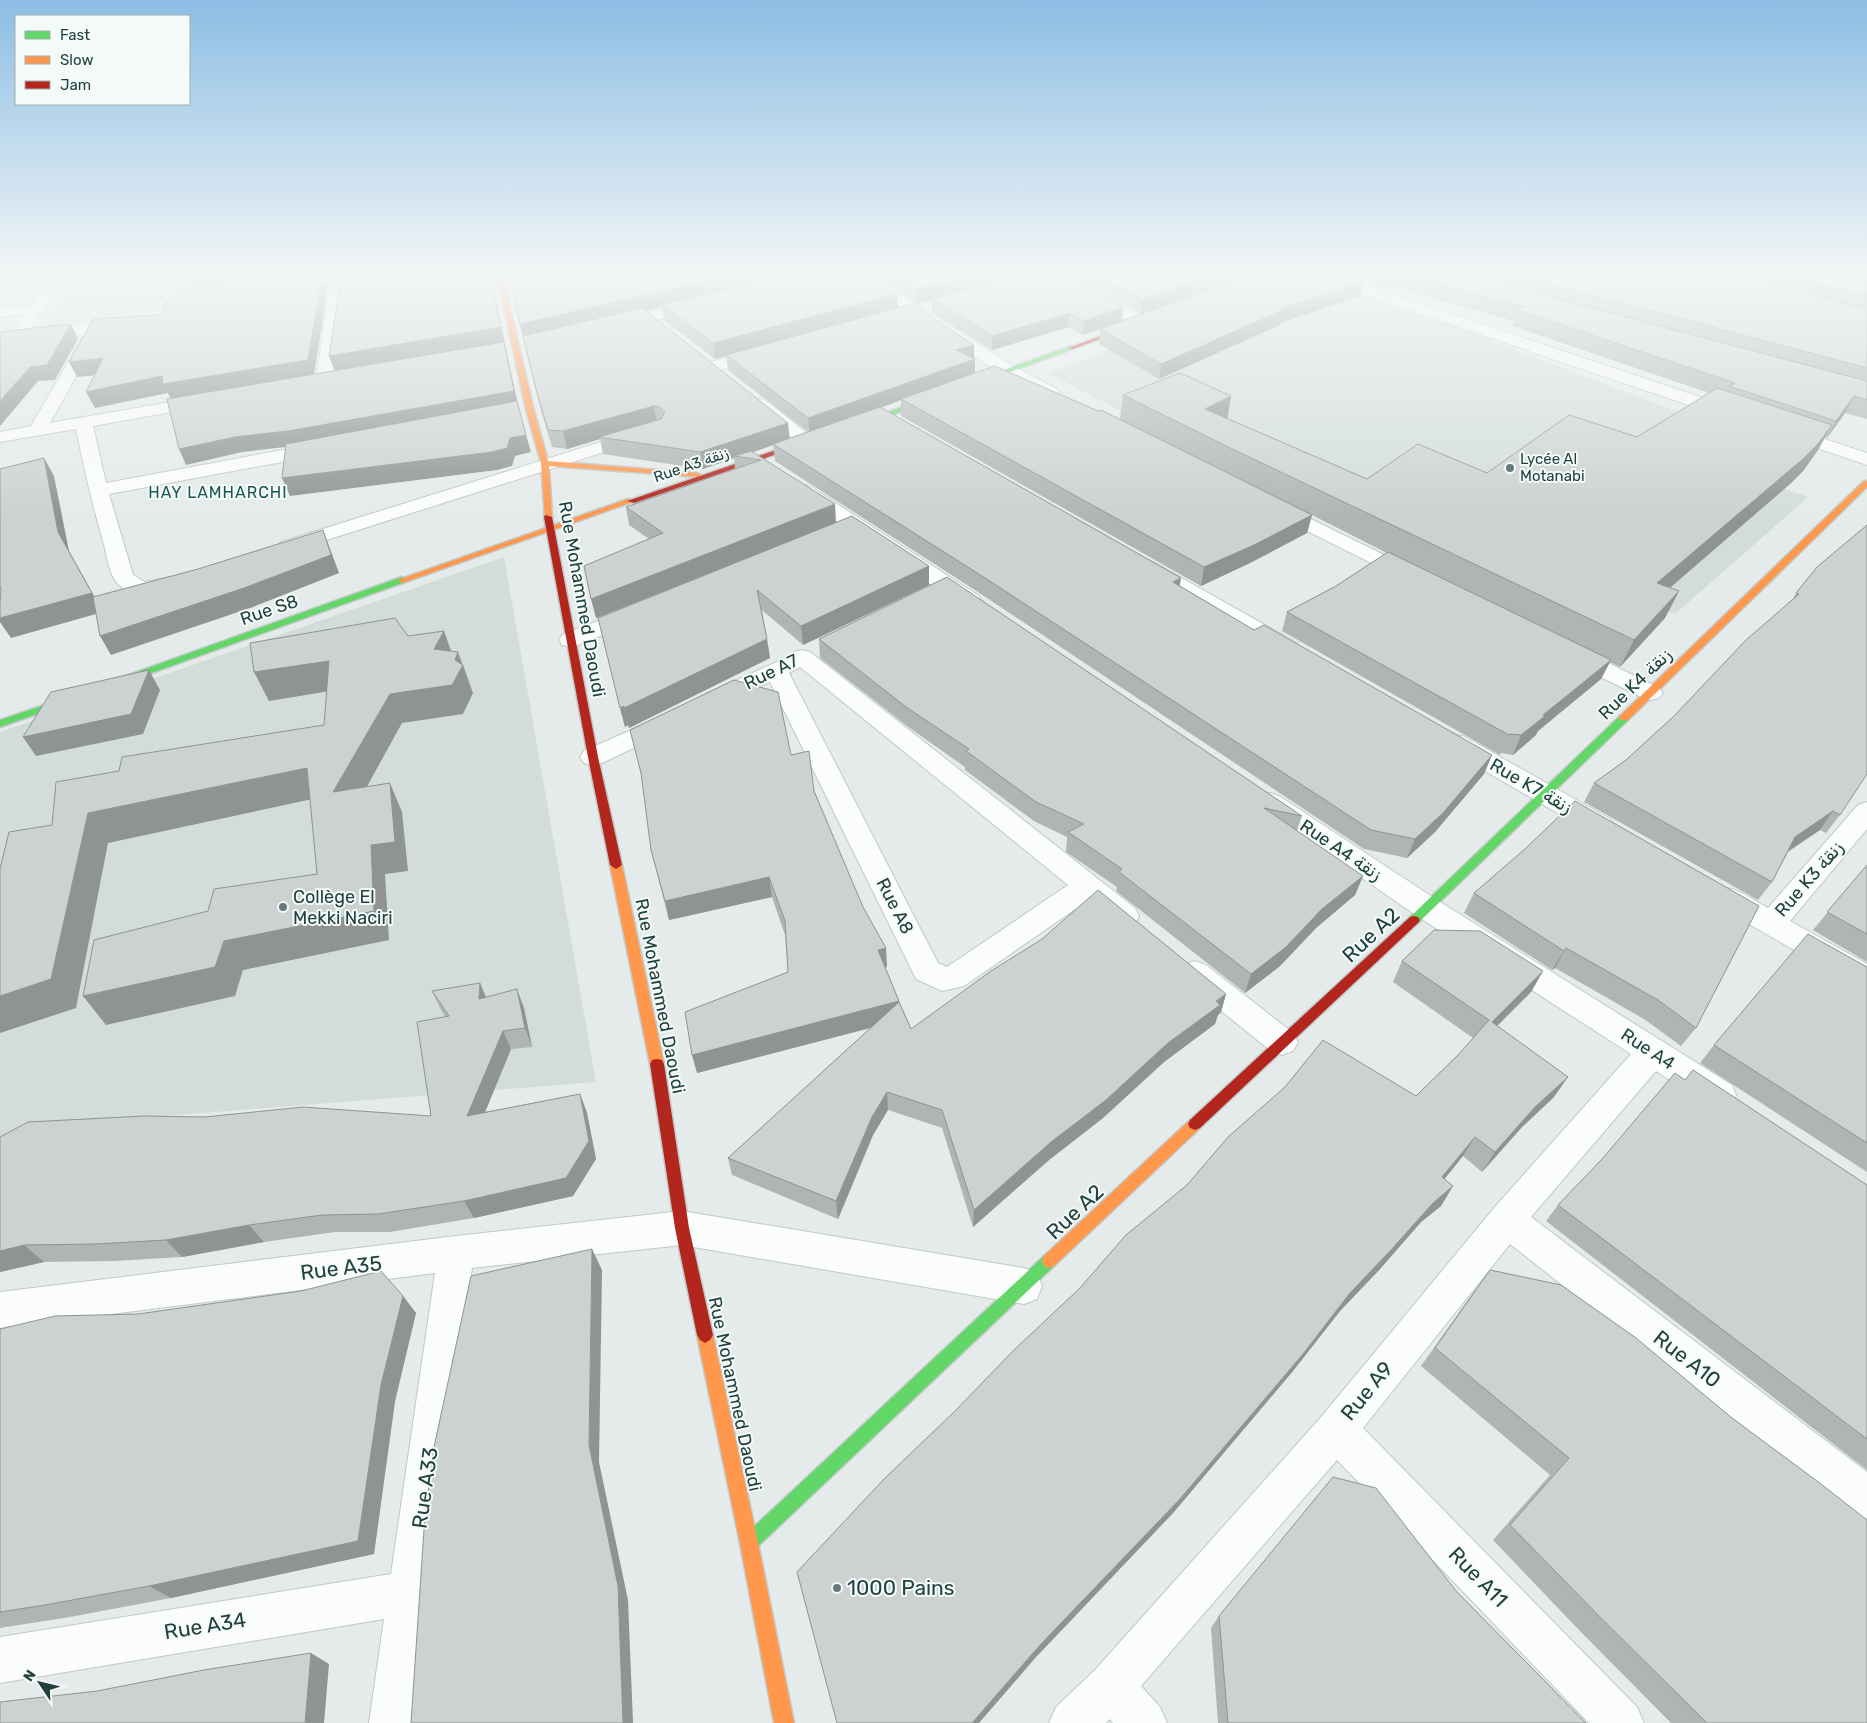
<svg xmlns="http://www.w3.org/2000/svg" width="1867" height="1723" font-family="Rubik,Vazirmatn,sans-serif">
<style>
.built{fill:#d2ddda}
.green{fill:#cde6da}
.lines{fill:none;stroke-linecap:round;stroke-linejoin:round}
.street-casing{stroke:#c2c8c7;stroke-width:2}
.fast-casing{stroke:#c1c9c7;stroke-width:3}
.slow-casing{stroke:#c1c9c7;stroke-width:3}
.jam-casing{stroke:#c1c9c7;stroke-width:3}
.street{fill:#fbfcfc;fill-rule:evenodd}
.fast{fill:#63d668;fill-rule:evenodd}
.slow{fill:#ff974d;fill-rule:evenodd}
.jam{fill:#b3261e;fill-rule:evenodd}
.wall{fill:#afb5b4;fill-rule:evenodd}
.shaded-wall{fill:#8f9392}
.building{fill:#ccd2d1;stroke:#8f9392}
.poi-dot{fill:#657c7a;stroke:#f4faf8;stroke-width:2}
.labels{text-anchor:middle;stroke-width:4;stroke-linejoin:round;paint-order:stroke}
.far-poi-label{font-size:15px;fill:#20413e;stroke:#f4faf8;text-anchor:start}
.far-street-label{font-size:15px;fill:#20413e;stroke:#f4faf8}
.far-neighbourhood-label{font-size:16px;letter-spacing:1px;fill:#1a5552;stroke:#f4faf8}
.street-label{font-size:18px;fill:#20413e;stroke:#f4faf8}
.poi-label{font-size:18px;fill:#20413e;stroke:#f4faf8;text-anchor:start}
.near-street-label{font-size:21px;fill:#20413e;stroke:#f4faf8}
.near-poi-label{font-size:21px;fill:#20413e;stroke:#f4faf8;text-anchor:start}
</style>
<rect width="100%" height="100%" fill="#e5ebea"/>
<!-- built -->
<path class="built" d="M1304,277l133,43 241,92 -37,26 167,59 -133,117 -458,-177 -24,13 -144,-77z
M504,557l92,525 -532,42 -64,28v-420z"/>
<!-- green -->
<path class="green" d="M177,277l-24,37 -109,12 24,-36z"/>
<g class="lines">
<!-- street casing -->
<g class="street-casing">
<path id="street" d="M73,277h45c-5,6 -51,11 -63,14l-24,37 94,-7 6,2 2,3 -2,3 -36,4 3,4 -48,86 155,-27 6,1 3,4 -3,4 -6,1 -112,20 13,57 214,-40 6,2 3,4 -3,4 -6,2 -211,39 24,81 12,7 26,-5 8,1 3,5c-6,8 -19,10 -28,11 -12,2 -27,-1 -36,-10 -10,-11 -11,-29 -15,-43 -11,-37 -19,-74 -27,-112l-76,13v-10l31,-6 53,-91 -46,4 -23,-4 -2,-3 12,-18 -25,3v-10l31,-2 14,-20z
M179,277h14l-14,36 -9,9h-10l-3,-3 7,-8z
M325,277h49l-7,4 -22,3 -13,96 -2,4h-12l-2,-4 14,-94 -41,4 -5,-1 -2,-3 2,-3 5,-1z
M854,277h18l141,89 44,23 3,4 -3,4 -6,1 -6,-1 -44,-23z
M1047,277h19l81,43 2,3 -2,3h-12z
M1318,277h23l395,132 3,4 -3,4 -6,1 -6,-1 -404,-137z
M698,300l5,2 3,3 -3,3 -87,22 -6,-2 -2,-3 2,-3z
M764,348l6,2 2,3 -2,3 -57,16 -6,-1 -2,-4 2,-4z
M759,399l6,1 48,38 3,4 -3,4 -6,1 -6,-1 -48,-38 -3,-4 3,-4z
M1785,426l82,27v12l-88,-30 -3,-4 3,-4z
M636,431l6,1 3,4 -3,4 -347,110 -7,2 -7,-2 -3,-4 3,-4z
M804,485l7,2 168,109 3,5 -3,5 -8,2 -8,-2 -166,-111 -3,-4 3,-4z
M1276,502l143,70 4,4 -4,4 -7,2 -7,-2 -136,-68 -3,-4 3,-4z
M1148,561l7,2 142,80 3,5 -3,5 -8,2 -8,-2 -140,-82 -3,-4 3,-4z
M636,606l8,2 3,5 -3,5 -66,27 -8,2 -8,-2 -3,-5 3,-5z
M1572,647l8,2 79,39 4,5 -4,5 -8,2 -8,-2 -79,-39 -3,-5 3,-5z
M802,650l8,2 325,256 4,8 -4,8c-21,6 -33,-11 -48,-23l-123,85 -22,5 -26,-12 -146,-297 -56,24 -8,-2 -4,-5 4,-5 86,-39 2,-3zM800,667l268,218 -121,82 -9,-4 -149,-290z
M667,714l9,2 3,6 -3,6 -74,35 -9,2 -9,-2 -4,-6 4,-6z
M1456,735l9,2 145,82 4,7 -4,7 -9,2 -9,-2 -145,-84 -3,-6 3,-6z
M1270,793l9,3 158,104 295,185 4,10 -4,10 -12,4 -12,-4 -52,-34 -125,146 336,255v47l-15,-6 -342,-269 -147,184 274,279 7,16h-55l-252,-263 -196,226 19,21 7,16h-54l-3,-4 -4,4h-57l7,-16 39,-37 227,-254 172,-208 137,-154 -214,-138 -156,-108 -4,-6 4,-6z
M1867,802v27l-77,92 77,43v26l-11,-4 -143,-83 -4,-7 4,-7c20,-6 38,10 55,19l90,-103z
M1195,961l11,4 87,68 5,9 -5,9 -11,4 -11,-4 -87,-70 -4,-8 4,-8z
M682,1211l342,57 13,5 5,13 -5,13 -13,5 -342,-59 -210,23 -57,455h-46l15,-104 -384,64v-46l391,-63 44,-301 -435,55v-36l456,-56z"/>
</g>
<!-- fast casing -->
<g class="fast-casing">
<path id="fast" d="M1071,346l3,2 -1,1 -214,78 -7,-2z
M402,577l4,3 -1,2 -287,103h-6l-2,-2 2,-2z
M74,695l5,3 -2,2 -77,27v-7z
M1624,715l4,1 1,2 -1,2 -210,203h-8l-2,-3 2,-3 210,-201z
M1049,1254l5,2 2,5 -2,5 -299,283 -6,3 -6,-3 -3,-6 3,-6 301,-281z"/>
</g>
<!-- slow casing -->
<g class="slow-casing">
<path id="slow" d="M497,277h6l31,133 14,51 149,12 4,2 -1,2 -151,-11 3,51 -7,2 -4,-56 -15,-53z
M1864,481h3v6l-239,233h-8l-1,-2 1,-2z
M628,499l7,2 -230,81 -3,1 -4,-3z
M616,861l6,4 42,199 -2,4 -5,1 -5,-1 -2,-4 -40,-199z
M1195,1118l5,2 2,4 -2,4 -146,138 -5,2 -5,-2 -2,-5 2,-5 146,-136z
M705,1327l5,3 3,5 45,208 36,180h-20l-34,-180 -43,-208 3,-5z"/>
</g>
<!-- jam casing -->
<g class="jam-casing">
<path id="jam" d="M1135,323l3,2 -1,1 -64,23 -5,-1z
M805,440l7,2 -178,61 -7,-2z
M545,515l7,2 46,240 24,108 -6,4 -6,-4 -22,-108 -44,-240z
M1414,916l4,1 2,3 -2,3 -218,205 -5,2 -5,-2 -2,-4 2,-4 220,-203z
M657,1059l5,1 2,4 25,164 24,107 -3,5 -5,3 -5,-3 -3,-5 -22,-107 -25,-164 2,-4z"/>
</g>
<!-- street -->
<use href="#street" class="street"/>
<!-- fast -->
<use href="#fast" class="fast"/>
<!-- slow -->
<use href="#slow" class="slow"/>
<!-- jam -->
<use href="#jam" class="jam"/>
</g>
<!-- wall -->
<path class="wall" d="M508,277h364l26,31 76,50 1,15 123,38 22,8 3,-24 108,1 -4,22 140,61 120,-6 150,-36 72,-44 -197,-67 2,-5 -125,-35 -7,3 -18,-6 -3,13 -81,27v2l-121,54 -60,-35 1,-15 145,-52h622v142l-22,-6 -18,25 -2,-1 -7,13 -15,21 -13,13 -120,104 9,3 -14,27 -45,49 -10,-5 -9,17 -63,52 -2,4 -23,20 -12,-2 -1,2 -218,-124 5,-19 49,-26 51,-33 -75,-38 -5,18 -57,30 -49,23 -300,-170v-16l-20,8 373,222 238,125 -8,19 -49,58 -28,26 -43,-9 -383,-255 -206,-133 -2,-16 -20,7 83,70 93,44v19l-126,60 -41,-35 8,48 -141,70 -1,-3 -3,2 -27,-109 174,-70 -176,70 53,-79 -20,-14 -3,-18 109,-38 -1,-11 -31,11 -100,-15 -3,-15 -33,10 -15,-2 -11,-37zM662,307l2,13 51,39 11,-3 2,14 80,62 -18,6 -145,-127z
M876,277h190l57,30 -1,14 -39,14 -14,-8 -77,23 -60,-37v-13l-15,4z
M1070,277h174l-103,37z
M1867,525l-27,290 -14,18 -6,-3 -32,22 -16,30 -14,18 -174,-98 10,-19 32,-23 48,-44 118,-115 4,-8z
M819,639l483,177 -5,15 66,45 -8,19 -39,33 -36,38 -35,27 -129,-102 1,-4 -51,-35 1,-15 -33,-16 -69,-51v-3l-58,-41 -87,-68z
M630,730l161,25 23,36 73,176 -2,1 26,61 315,-35 -5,18 -3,3 -3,9 -51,38 -61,56 -54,42 -76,67 -31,-99 -54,-18 -15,25 -35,84 -106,-44 -4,-17 143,-130 -174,45 91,-101 -3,-37 -13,-38 -103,23 -18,-70 -9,-73z
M1867,865v97l-54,-32z
M1474,893l285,13 -63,122 -15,18 -37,-27 -89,-51 -3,2 -88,-57z
M1402,961l141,10 -12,21 -34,34 57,71 -32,30 -40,45 -19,-16 -19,23 9,7 -12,20 -20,16 -41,47 -40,42 -47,60 -120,142 -136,143 379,-560 43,-42 14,-16 -80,-56z
M1867,967v205l-167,-109 14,-18z
M432,991l54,6 38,11 8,39 -21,2 -26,63 95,-18 7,19 9,46 -23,37 -99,22 -84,14h-55l-71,10 -82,15 -68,4 -70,1 -44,10v-135l205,-20 226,-1 14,-99 -4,-7z
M1685,1080l182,105v285l-321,-249 12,-16z
M1475,1290l257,128 135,305h-196l-92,-93 -86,-90 57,-65 -129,-109z
M403,1296l13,17 -21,88 -21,153 -203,44 -101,19 -70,11v-299l138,-15z
M1456,1591l130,132h-368l-7,-95 8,-12z"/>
<!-- shaded-wall -->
<path class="shaded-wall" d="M0,277h65l-65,8z
M187,277h109l-104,11z
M322,277h2l4,10 -14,88 -143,25 -3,-7 -73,15 -9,-16z
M491,277l27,128 -224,41 -52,6 -56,13 -7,-16 156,-77 -6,-16z
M723,277h65l-126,28v2l-138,32 -4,-15z
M963,277h57l-88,22v1l-15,4v-15z
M1205,277h39l-103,37 1,-15z
M1384,277h7l-2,9 -7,3z
M1364,281l-3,15 -81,27v2l-121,54 2,-15 119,-55z
M897,294l1,15 -183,50 -2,-16z
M1123,307l-1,14 -39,14 1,-14z
M1070,313l-1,14 -77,23v-14z
M71,324l7,15 -23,41 -17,1 -38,45v-25l30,-34z
M974,345v15l1,-1v15l-74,25v1l-91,33 -2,-15 148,-68z
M103,358l8,16 -34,3 -8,-15z
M1231,396l-4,25 -22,-12z
M1854,396l-9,17 -18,25 9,-17z
M654,406l3,17 -58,14 1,2 -33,10 -4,-18z
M788,423l2,17 -17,4v1l-34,12 -5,-1v2l-31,11 -3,-17z
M1832,425l-14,25 -15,21 -13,13 -146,126 13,-27z
M526,435l5,17 -16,4 -3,10 -15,4 -207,26 -8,-18 228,-40z
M44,458l10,18 15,75 34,61 -92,26 -11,-16v-4l58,-86z
M835,504l1,19 -240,95 -5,-19z
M1312,515l-5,18 -57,30 -49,23 3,-19z
M323,530l16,43 -86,34 -142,48 -11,-19z
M929,566v19l-126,60 -2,-19z
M1181,578l-3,18 -5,-14z
M1679,591l-14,27 -45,49 14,-27z
M444,631l10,28 -20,-10z
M767,639l3,19 -141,70 -5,-20z
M458,652l5,14v-1l10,28 -10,21 -61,9 -54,98 -15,-29 57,-98 65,-34z
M1611,660l-10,19 -63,52 -2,4 -23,20 8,-20 22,-20z
M329,661l13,28 -73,12 -15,-29z
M149,670l11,20 -17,44 -107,22 -13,-19z
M624,706l4,19 -3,2 -5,-19z
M1492,755l-8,19 -49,58 -28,26 8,-19z
M307,768l15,29 -214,46 -32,165 -76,25v-37l88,-183z
M390,783l12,29 6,59 -23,3 4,66 -146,30 -8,26 -129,29 -23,-29 141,-55 147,-96z
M1833,811l-13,19 -38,25 13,-18z
M1363,876l-8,19 -39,33 -36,38 -35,27 6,-19 71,-65z
M769,877l3,20 -103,23 -4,-19z
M886,948l1,19 -8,2 -1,-19z
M1566,948l-11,20 -3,2 12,-19z
M1543,971l-12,21 -51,51 12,-21z
M480,983l8,19 -9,-3z
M517,989l7,19 8,39 -7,-19z
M1226,994l-5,18 -3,3 -3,9 -51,38 -61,56 -54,42 -76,67 1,-17 77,-68z
M899,1001l1,19 -203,53 -5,-18z
M503,1031l8,18 -35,85 -9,-18z
M1568,1077l-14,20 -32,30 -40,45 13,-20 40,-45z
M887,1092l1,18 -15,25 -35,84 -2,-18 36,-84z
M580,1094l7,19 9,46 -23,37 -99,22 -10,-17z
M1475,1137l-12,19 -33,41 12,-20z
M1453,1186l-12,20 -20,16 -41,47 -40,42 -47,60 -120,142 -136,143 -58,67h-7l68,-78 310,-352 83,-90z
M249,1225l15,17 -82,15 -16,-17z
M24,1245l20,17 -44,10v-21z
M592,1249l10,21 -3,192 29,138 5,123h-10l-34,-278z
M403,1296l13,17 -21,88 -21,153 -203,44 -22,-12 232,-201z
M311,1653l18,11 -5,59h-19z"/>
<!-- building -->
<path class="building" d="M273,277h49l-14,83 -145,24 -1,-8 -76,16 17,-34 -34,4 23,-41 3,-2 65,-4 6,-12 15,-16z
M341,277h150l10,50 -172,29z
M509,277h214l-203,47z
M779,277h93l25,17 -184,49 -51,-38z
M899,277h64l-46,12z
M1018,277h48l57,30 -39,14 -14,-8 -78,23 -60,-37z
M1100,277h105l-63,22z
M1245,277h109l10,4 -84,28 3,1 -122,54 -61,-35z
M1415,277h59l393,104v19l-13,-4 -18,25 -107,-35 6,-3 -218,-73 6,-3z
M1524,277h213l130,32v59z
M1792,277h75v18z
M912,304l62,41 -18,5 19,9 -167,59 -82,-63z
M642,308l146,115 -88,29 -101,-15 62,-18 4,-7 -5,-5 -6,-1 -91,25 -15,-1 -11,-37 -14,-57z
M71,324l-24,41 -17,2 -30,34v-69z
M504,342l10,49 -226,40 -53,6 -56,12 -12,-50z
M995,366l103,45 3,-1 211,105 -58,30 -50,22 -303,-168z
M1180,373l51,23 -26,13 162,70 51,-35 69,29 82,-58 68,22 80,-49 115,37 -15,20 -13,13 -147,125 22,8 -45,49 -410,-195 -101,-50z
M517,401l9,34 -16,3 -3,10 -15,4 -210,26 4,-34z
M880,407l301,171 -8,4 81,48 10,-5 228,130 -49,58 -28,26 -44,-9 -389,-254 -209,-132z
M751,451l84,53 -244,95 -7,-33 79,-33 -37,-26 135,-47 -27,-4z
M44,458l14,74 34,61 -92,25v-16l1,-11 -1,-5v-117z
M852,516l77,50 -128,60 -44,-36 10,49 -143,69v-2l-4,2 -22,-90z
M1867,525v249l-27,41 -7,-4 -38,26 -23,45 -178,-99 32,-23 48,-44 72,-76 53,-46 -3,-1 21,-26z
M323,530l8,25 -87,33 -144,48 -7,-39 105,-28z
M1388,552l223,108 -68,55 2,1 -24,19 -11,-1 -1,1 -222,-123 49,-26z
M947,577l355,239 -38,-8 99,68 -41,33 -36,38 -35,27 -132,-102 3,-3 -54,-37 16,-8 -48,-22 -70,-51 3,-2 -63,-42 -87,-68z
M395,618l13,18 36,-5 -10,18 24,3 -3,8 8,5 -11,20 -62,9 -57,98 57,-9 5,59 -24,3 3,66 -150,30 -9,26 -132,29 11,-56 114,-29 6,-22 103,-15 -10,-106 -219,45 -37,166 -51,17v-127l9,-37 43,-7 4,-43 63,-11 3,-14 202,-32 5,-64 -75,11 -4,-29z
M149,670l-18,44 -108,23 28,-45z
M734,680l44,12 13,63 18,-4 5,40 49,116 23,41 -8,2 21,51 -207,54 -7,-43 103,-40 -3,-51 -16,-44 -104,24 -14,-51 -10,-77 -11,-43z
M1575,801l184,105 -63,122 -38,-28 -92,-52 -2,3 -90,-58 51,-44z
M1867,865v69l-40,-22z
M1098,890l128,104 -10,7 4,4 -52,38 -62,57 -55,42 -77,68 -32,-100 -55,-18 -15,25 -36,84 -108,-43 171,-156 12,27 80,-58 51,-32z
M1434,930l46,1 63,40 -51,51 76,55 -33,30 -40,45 -20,-15 -33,40 11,9 -20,17 -42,47 -41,43 -47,61 -123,145 -140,146 -68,78h-135l-40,-151 87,-93 70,-67 60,-62 65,-61 47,-54 61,-50 41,-48 57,-50 38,-47 93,56 43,-42 30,-34 -87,-59z
M1808,934l59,33v176l-153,-98z
M480,983l-1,16 38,-10 8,39 -22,3 -36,85 113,-22 9,47 -23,37 -102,23 -86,13 -56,1 -73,10 -83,15 -70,4 -72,1 -24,6v-114l28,-15 116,-6 61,1 98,-10 128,9 -14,-94 32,-6 -17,-25z
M1693,1070l174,115v254l-309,-234 45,-47 72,-85 10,7z
M592,1249l-3,196 29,141 5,137h-212l14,-208 9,-68 37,-171z
M1490,1270l71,15 75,53 96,80 89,66 46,36v203h-160l-107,-106 -90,-92 59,-67 -134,-110z
M381,1271l22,25 -22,89 -23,156 -209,45 -104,19 -45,7v-283l55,-13 83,-2 163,-23z
M1333,1477l43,11 80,103 130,132h-358l-9,-107z
M311,1653l-6,70h-305v-21l97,-11 107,-21z"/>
<!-- sky -->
<linearGradient id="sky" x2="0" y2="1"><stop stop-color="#8cbde4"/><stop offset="0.53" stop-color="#f3f6f6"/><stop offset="1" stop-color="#f3f6f6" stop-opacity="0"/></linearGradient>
<rect width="1867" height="519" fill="url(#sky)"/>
<!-- markers -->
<g class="poi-dot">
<circle cx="1510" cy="468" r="5"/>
<circle cx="283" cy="907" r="5"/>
<circle cx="837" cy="1588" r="5"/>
</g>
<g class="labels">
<!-- far-poi labels -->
<g class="far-poi-label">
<text x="1520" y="464">Lycée Al<tspan x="1520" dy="17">Motanabi</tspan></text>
</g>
<!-- far-street labels -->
<g class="far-street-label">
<text transform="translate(691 465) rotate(-19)" y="5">Rue A3 زنقة</text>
</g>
<!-- far-neighbourhood labels -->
<g class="far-neighbourhood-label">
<text x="218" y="498">HAY LAMHARCHI</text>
</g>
<!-- street labels -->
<g class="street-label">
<text transform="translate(582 599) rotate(80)" y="6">Rue Mohammed Daoudi</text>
<text transform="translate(269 610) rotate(-19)" y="6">Rue S8</text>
<text transform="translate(771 672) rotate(-26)" y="6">Rue A7</text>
<text transform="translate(1635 684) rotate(-44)" y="6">Rue K4 زنقة</text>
<text transform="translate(1531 786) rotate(30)" y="6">Rue K7 زنقة</text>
<text transform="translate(1341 850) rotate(34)" y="6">Rue A4 زنقة</text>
<text transform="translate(1809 879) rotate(-49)" y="6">Rue K3 زنقة</text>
<text transform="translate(895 906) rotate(63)" y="6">Rue A8</text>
<text transform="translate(660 996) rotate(79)" y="6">Rue Mohammed Daoudi</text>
<text transform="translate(1648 1049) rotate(33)" y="6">Rue A4</text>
<text transform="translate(735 1394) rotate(78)" y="6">Rue Mohammed Daoudi</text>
</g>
<!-- poi labels -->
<g class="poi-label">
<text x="293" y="903">Collège El<tspan x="293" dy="21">Mekki Naciri</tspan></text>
</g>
<!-- near-street labels -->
<g class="near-street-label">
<text transform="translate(1371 935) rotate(-43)" y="7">Rue A2</text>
<text transform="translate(1075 1212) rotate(-43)" y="7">Rue A2</text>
<text transform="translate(341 1268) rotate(-7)" y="7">Rue A35</text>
<text transform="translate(1687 1359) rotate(38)" y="7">Rue A10</text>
<text transform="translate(1367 1391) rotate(-51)" y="7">Rue A9</text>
<text transform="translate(425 1488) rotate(-82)" y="7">Rue A33</text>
<text transform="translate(1478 1577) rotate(46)" y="7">Rue A11</text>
<text transform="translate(205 1626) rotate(-9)" y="7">Rue A34</text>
</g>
<!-- near-poi labels -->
<g class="near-poi-label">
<text x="847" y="1595">1000 Pains</text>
</g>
</g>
<!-- legend -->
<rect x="15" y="15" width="175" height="90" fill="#f4faf8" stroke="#9fb0ae"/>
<rect x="25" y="31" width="25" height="8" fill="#63d668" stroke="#9fb0ae"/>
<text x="60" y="40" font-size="15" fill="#20413e">Fast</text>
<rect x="25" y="56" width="25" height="8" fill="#ff974d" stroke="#9fb0ae"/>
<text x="60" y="65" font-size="15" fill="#20413e">Slow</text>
<rect x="25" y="81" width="25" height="8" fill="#b3261e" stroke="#9fb0ae"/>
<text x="60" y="90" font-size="15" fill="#20413e">Jam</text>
<!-- north arrow -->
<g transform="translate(40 1683) rotate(305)" stroke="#f4faf8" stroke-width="4" paint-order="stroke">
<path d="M0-4L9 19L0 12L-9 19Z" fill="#20413e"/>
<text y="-8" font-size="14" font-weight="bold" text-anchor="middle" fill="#20413e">N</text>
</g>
</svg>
